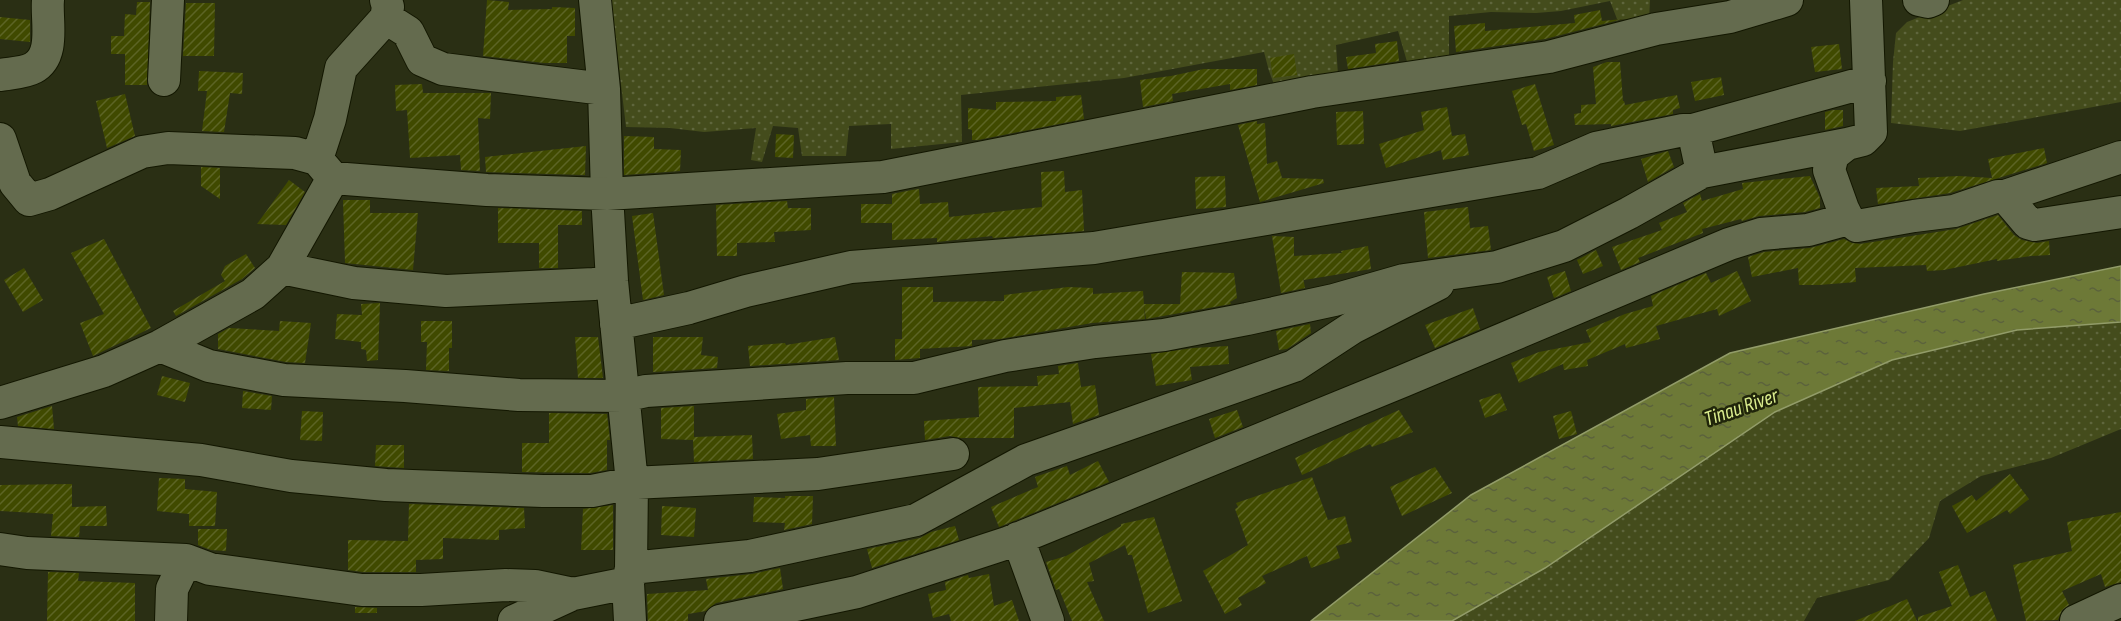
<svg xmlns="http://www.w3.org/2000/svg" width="2121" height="621" font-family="'Sofia Sans Condensed',sans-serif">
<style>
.green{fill:url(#green-dots)}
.water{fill:url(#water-ripples);stroke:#929c69;stroke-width:1.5}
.building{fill:url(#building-hatch)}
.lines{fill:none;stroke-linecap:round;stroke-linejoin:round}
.minor-casing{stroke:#131700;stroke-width:34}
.minor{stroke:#646b4e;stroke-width:32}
.labels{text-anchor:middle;stroke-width:5;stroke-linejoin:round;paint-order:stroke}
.water-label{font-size:21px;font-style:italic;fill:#dbed8e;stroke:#20250a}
</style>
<defs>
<pattern id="green-dots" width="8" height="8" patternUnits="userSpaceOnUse" patternTransform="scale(1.5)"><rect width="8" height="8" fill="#444c1c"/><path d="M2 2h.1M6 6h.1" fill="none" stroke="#5f663d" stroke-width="1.8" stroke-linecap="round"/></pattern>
<pattern id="water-ripples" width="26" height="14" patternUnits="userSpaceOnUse" patternTransform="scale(1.5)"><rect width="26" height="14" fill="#6d7937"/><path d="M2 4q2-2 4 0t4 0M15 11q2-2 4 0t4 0" fill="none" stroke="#5b623c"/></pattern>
<pattern id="building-hatch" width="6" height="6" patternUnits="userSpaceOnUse" patternTransform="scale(1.5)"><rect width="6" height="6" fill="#404a00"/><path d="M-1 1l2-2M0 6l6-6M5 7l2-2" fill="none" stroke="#5c6425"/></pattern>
</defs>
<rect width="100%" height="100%" fill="#2a2f14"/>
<!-- green -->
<path class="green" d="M611,0h1039l-1,21 -32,-2 -7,-18 -49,10 -25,2 -45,-1 -42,4v41l-41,8 -10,-34 -62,14 2,30 -61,17 -8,-21 -5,-19 -140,26 -163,17 1,47 -71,7v-25l-42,2 -3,30h-44l-4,-28 -25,-2 -11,36 -11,-2 5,-32 -52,4 -34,-4 -44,-1z
M1963,0h158v102l-161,29 -69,-8 2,-61 3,-29 11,-11z
M2121,322v107l-70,29 -70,18 -41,25 -11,37 -40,42 -72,18 -13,23h-352l93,-53 230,-156 116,-52 126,-30z"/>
<!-- water -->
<path class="water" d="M2121,266v56l-104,8 -125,30 -117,52 -230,156 -93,53h-141l160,-126 259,-142 254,-59z"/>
<!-- building -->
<path class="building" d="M487,0l22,2 -1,8 44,-1v-2l23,1v28h-8v27h-23l-61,-7z
M137,2h13l-3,83h-22v-31h-14v-18h13l1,-22 11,1z
M186,3h29l-1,53h-31z
M1600,10l2,11 21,-2 -78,20 -89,13 -2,-26 31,-3v8l90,-8 -1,-8z
M0,17l30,3v22l-30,-3z
M1397,41l2,20 -51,8 -2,-12 30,-4 -1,-9z
M1839,44l3,25 -27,3 -4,-25z
M1294,54l3,21 -24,3 -3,-20z
M1607,62h13l3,39h1l1,4 52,-10 3,13 -7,2v4l-62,12v-2l-36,1 -1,-11 7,-1v-8l15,-1 -3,-37z
M1204,69h53v16l-27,5v-6l-58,10 1,7 -30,6 -3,-27 31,-4z
M199,71l44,2 -1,21 -12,-1 -6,39 -22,-1 5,-40h-9z
M1721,77l3,18 -29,6 -4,-19z
M422,84l1,9h68l-1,26 -12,-1 2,53 -19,-1 -1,-15 -50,3 -3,-48 -11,1 -1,-26z
M1535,84l19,61 -20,6 -8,-27 -4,1 -10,-34z
M125,94l10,42 -28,12 -11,-47z
M1081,95l3,24 -106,21h-6v-10l-4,-1v-21l28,2v-8l60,-1v-4z
M1447,107l5,29 13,-2 4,21 -26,5 -2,-10 -55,18 -7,-24 45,-14 -3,-18z
M1833,110h10v16l-18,4v-18z
M1363,111l1,33 -27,1 -1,-33z
M1257,121v3l8,-1 2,41 10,-3 5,17 41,1 1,4 -64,19 -22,-77z
M776,134l18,1 -1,23 -18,-1z
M624,136l30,1v12l27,1 -1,21 -56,4z
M586,146l-1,29 -99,-3 -1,-15z
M2044,148l3,15 -97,30 -72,11 -2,-16 43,-2 -1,-8 41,-2 33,2 -4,-19z
M1668,151l6,16 -26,15 -7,-23z
M201,167l19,1v31l-19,-13z
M1064,171l1,21 17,-2 2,41 -91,7 -1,-2 -55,6v-4l-45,2v-17h-31v-19h31v-10l20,-4 7,-1 1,15 28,-2 1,15 93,-10 -1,-35z
M1225,176l1,31 -30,2 -1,-32z
M1810,176l10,22v10l-15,4 -46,4 -17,5 -1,-2 -39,10 1,4 -65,25 2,4 -19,8 -9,-23 50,-17 -3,-7 28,-11 -4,-9 17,-9 2,7 41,-12 -1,-6z
M289,180l16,12 -19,33 -29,-1z
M343,200h27v13h48l-5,57 -68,-7z
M787,201l1,7h23v22l-37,2 1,10 -38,1v13h-20l-1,-51z
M1468,207l2,21 18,-2 3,24 -63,8 -4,-46z
M498,208l84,3v14h-24v43h-19v-25h-41z
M653,213l11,82 -21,5 -11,-84z
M1998,215l16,20 8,5 15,3 12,-2 1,14 -19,1 -34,5v-2l-53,11 -17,1 -1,-6 -71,3 1,14 -37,3h-20l-1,-17 -46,9 -4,-20 16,-5 46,-4 34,-9 8,4 8,1 96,-15z
M1272,236l22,1v19l48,-3 -1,-2 27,-5 3,23 -67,11 -1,-3 2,11 -24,5z
M104,239l47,89 -58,28 -13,-33 24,-9 -33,-61z
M1596,250l7,16 -20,8 -6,-14z
M246,254l9,14 -13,11 -66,37 -3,-5 52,-30 -4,-6 4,-9z
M24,268l19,32 -20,12 -19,-32z
M1565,271l6,20 -17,7 -7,-21z
M1737,271l14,30 -32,15 -2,-7 -61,17 4,13 -34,9 -1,-4 -38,16 1,6 -24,4 -1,-6 -44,19 -8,-20 28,-11 52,-10 -5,-12 39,-16 28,-8 -2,-10 55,-23 5,10z
M1182,272l52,1 3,25 -7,4 1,2 -85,15 -2,-14 1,14 -53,4 -92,16 -28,1v6l-52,3v9l-25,2v-21h7v-52h31v15l71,-1v-6l64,-8 25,1v6l50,-3 1,13h36z
M380,303l-2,57 -11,1 -1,-11 -5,-1v-7l-26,-3 2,-25 25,1 -1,-11z
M1473,308l7,21 -45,19 -10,-23z
M280,321l31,2 -6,40 -19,-1 -68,-13v-15l11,-6 50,3z
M421,321h31v27h-3v23l-23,-1 1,-28h-6z
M1310,324l1,9 -24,16 -8,1 -3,-19z
M575,337h23l5,41h-25z
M653,337h50l-2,18 17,2 -1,11 -64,4z
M835,337l4,23 -89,6 -2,-20 37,-3 1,2z
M1228,346l1,18 -39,3 2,13 -36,6 -5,-32 42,-6z
M1078,363l3,24 14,-2 4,30 -26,9 -3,-22 -56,6v30h-53l-11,-2 -25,4 -1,-19 55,-4 -1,-30 60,-1 -1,-10 22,-2 -1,-8z
M162,376l28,7 -5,19 -28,-7z
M243,391l29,5 -1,14 -29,-2z
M1500,393l7,17 -22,8 -6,-18z
M834,397l2,49h-25l-1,-11 -29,4 -4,-25 29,-4v-11z
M52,406l2,23 -36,-3 -1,-9z
M694,406v31l58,-2 1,24 -59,3 -1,-22 -32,-1v-31z
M1237,410l6,17 -28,11 -6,-19z
M1399,410l14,22 -41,15 -2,-3 -68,31 -7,-17z
M302,411l21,1 -1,29 -22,-1z
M1571,411l6,23 -18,5 -6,-23z
M549,413l58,1 3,26h-3v30l-17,3 -68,-1v-29h27z
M376,445h28v23l-29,-2z
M1098,461l11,21 -110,45 -8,-20 47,-20 -3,-10 32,-11 3,9z
M1435,467l17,26 -50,23 -12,-29z
M2010,474l19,25 -19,15 -3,-4 -40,23 -15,-27 20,-11 4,6z
M1312,477l16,43 17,-4 7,26 -16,4 4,12 -29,10 -4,-12 -45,20 4,7 -28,15 4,7 -17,9 -22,-43 45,-26 -13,-36 3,-2 -2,-4z
M159,478l26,1v10l32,3 -2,34h-26v-12l-32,-3z
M72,484v23l34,-1 1,20h-27l-1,11 -28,-1 2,-22 -53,-3v-26z
M785,496h28l-1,28 -28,6 1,-7 -32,-1 1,-25 31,1z
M409,504l115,4 1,20 -26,2v10l-56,-2v21l-27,1v12h-53l-15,-2v-30l60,1z
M613,505v45h-32l2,-41z
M662,506l34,2 -2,29 -33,-2z
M2121,512v70l-16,5 -4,-13 -39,17 7,14 -7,5 -4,10 -32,1 -13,-56 59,-14 -5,-29z
M1154,517l28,84 -34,12 -16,-58h-4l-3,-10 -36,18 5,18 -7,1 17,39h-32l-13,-32 -3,1 -10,-28 20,-6 55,-30v-2z
M955,526l4,14 -87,28 -5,-19 53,-11 11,-6z
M198,529h29l-1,22 -15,-1 -13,-5z
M1958,565l12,32 15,-6 12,30h-79v-4l34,-11 -13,-34z
M780,568l3,21 -67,14 -10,8 -18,3v7h-40l-1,-27 61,-4 -2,-11 46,-5z
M48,572l31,1 -1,8 57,2v38h-88z
M989,574l5,32 18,-6 7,21h-68l-2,-7 -16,4 -5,-24 18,-4 -1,-8 23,-7 1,3z
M1907,599l10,22h-62z
M355,607l22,1v5h-22z"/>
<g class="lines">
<!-- minor casing -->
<g class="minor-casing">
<path id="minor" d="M595,0l9,89 3,105 5,87 20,202 -1,85 -3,15 2,38
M1866,0l5,132 -8,8 -16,4 -14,11 -4,15 14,39 5,10 9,7 57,-10 40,-5 44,-15h7l23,27 7,2 86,-13
M1919,0l9,2 5,-2
M386,18l22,14 14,28 21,9 161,20
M0,75c10,-2 24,-2 33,-7 23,-12 13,-48 15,-68
M164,80l4,-80
M1693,130l177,-49
M0,139l15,44 14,17 21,-6 92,-42 26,-4 127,5 22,6 16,19 154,12 120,4 276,-17 429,-85 237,-35 107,-28 74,-12 57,-17
M317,159l13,-40 11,-51 45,-50 2,-11 -2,-7
M1702,172l145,-28
M2005,196l116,-39
M282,268l72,15 92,8 148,-7 18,-3
M160,346l49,20 75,14 121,6 114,9 104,1 23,-5 201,-13h67l91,-22 90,-14 69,-7 83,-16 87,-19 70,-20 93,-13 67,-21 65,-33 73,-41 -9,-42h-10l-87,18 -58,25 -444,75 -243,19 -105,24 -57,17 -73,16
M0,403l104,-32 56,-25 93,-52 29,-26 51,-90
M0,442l201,18 90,16 95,9 157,6h49l40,-8 186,-9 135,-20
M1018,538l30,83
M0,549l27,4 159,7
M631,568l119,-12 166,-36 110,-60 268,-94 58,-38 86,-44
M171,621l1,-32 14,-29 24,9 152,21h59l85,-5 29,1 38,8
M514,621l59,-27 55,-11
M720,621l137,-29 150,-49 396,-162 326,-137 32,-10 47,-4 40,-11
M2076,621l45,-21"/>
</g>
<!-- minor -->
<use href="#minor" class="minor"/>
</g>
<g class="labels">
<!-- water labels -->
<g class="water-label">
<text transform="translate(1741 407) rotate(-19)" y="7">Tinau River</text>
</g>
</g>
</svg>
